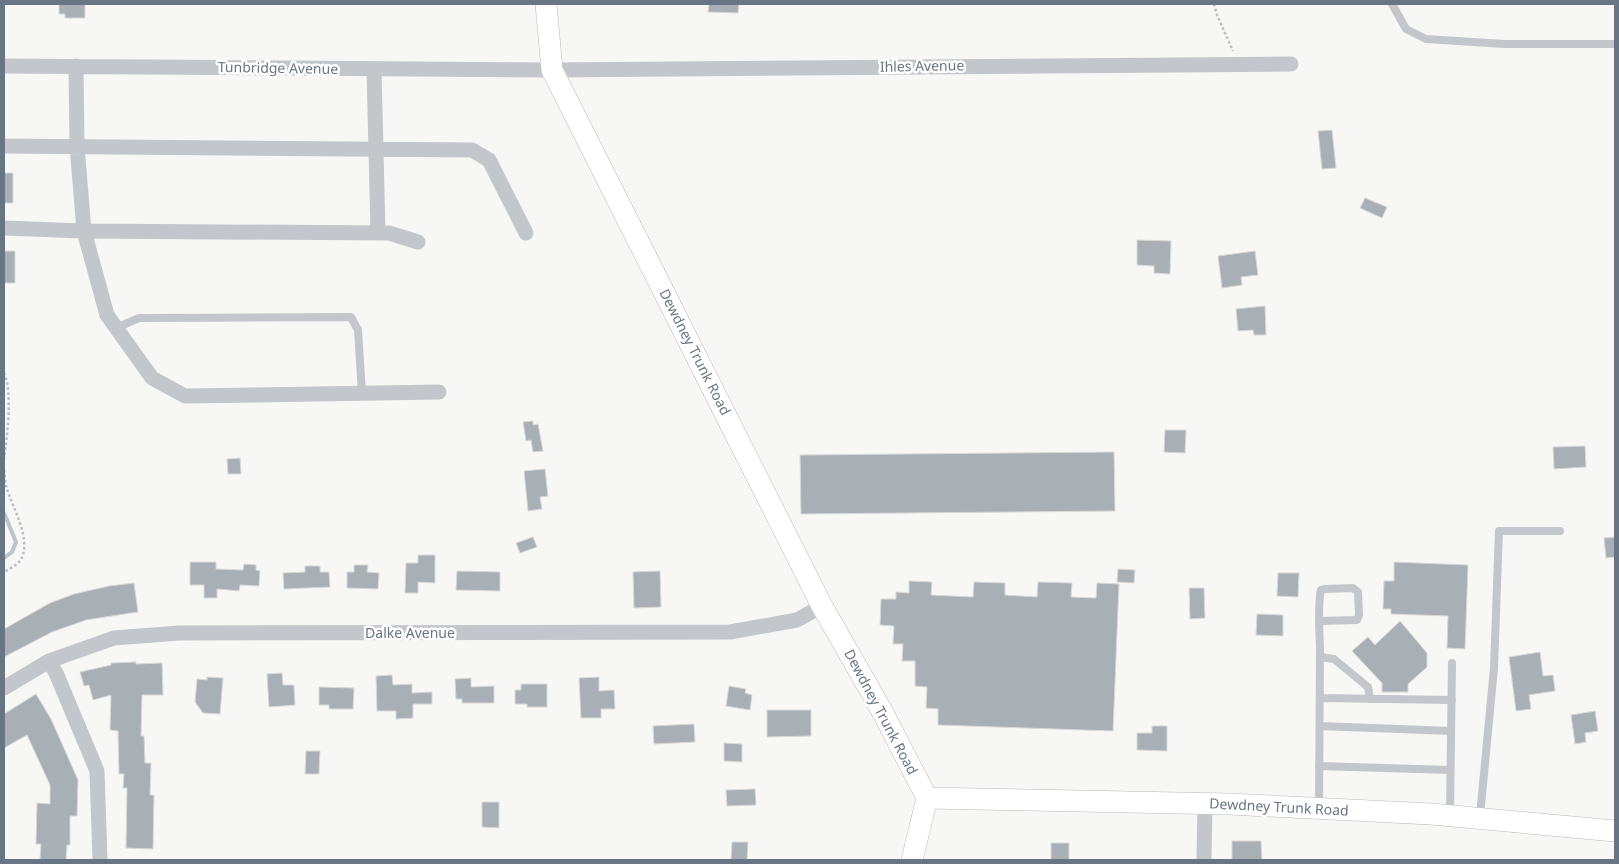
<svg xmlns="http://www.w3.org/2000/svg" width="1619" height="864" font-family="'Noto Sans',sans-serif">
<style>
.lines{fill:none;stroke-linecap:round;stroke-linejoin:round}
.stream{stroke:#bbc4ca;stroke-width:4}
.building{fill:#a8afb5;stroke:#d9d9d7}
.secondary-casing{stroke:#b6babe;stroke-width:22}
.path{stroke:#bbbdc0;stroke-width:2.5;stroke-dasharray:2.5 2.5;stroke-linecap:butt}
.lane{stroke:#c3c6ca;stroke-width:8}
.street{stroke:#c3c6ca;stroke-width:15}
.secondary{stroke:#fff;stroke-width:21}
.labels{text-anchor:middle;stroke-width:5;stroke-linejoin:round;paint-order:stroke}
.street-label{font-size:14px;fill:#687584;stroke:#fff}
</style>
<rect width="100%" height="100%" fill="#f7f7f5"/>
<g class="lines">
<!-- stream -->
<path class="stream" d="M4,513l12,29 -4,10 -8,6"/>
</g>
<!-- building -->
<path class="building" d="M59,4h26v14h-20v-4h-6z
M709,4h30l-1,9 -30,-1z
M1332,130l4,38 -14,1 -4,-38z
M4,173h9v30h-9z
M1365,198l22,9 -5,11 -22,-10z
M1137,240l34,1 -1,33 -16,-1v-7l-17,-1z
M4,251h11v32h-11z
M1255,251l3,24 -17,2 1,8 -20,3 -4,-32z
M1265,306l1,29h-12l-1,-5 -15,1 -2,-22z
M533,421v4l5,-1 5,27 -10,1 -2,-12 -5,1 -3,-19z
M1165,430h21l-1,23 -21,-1z
M1585,446l1,21 -32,2 -1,-22z
M1114,452l1,59 -314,3 -1,-59z
M240,458l1,16h-13l-1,-15z
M545,469l3,27 -8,1 2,12 -14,2 -4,-40z
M533,537l4,10 -17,6 -4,-10z
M1615,537v20l-9,1 -2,-20z
M418,555h17v28l-17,-1v11h-13l1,-30h12z
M190,562h26v7l27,1 1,-6 12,1v5l4,1 -1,15 -19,-1 -1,6 -22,-2v9h-13v-13h-14z
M1394,562l74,3 -3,84 -18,-1 1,-32 -57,-2v-5h-8l1,-28h10z
M354,565h14l-1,7 12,1 -1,16 -31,-1v-16h7z
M305,566h15v6h9l1,15 -46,2 -1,-16 22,-1z
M1118,569l17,1 -1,13 -17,-1z
M457,571l43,1v19l-44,-1z
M660,571l1,36 -27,1 -1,-36z
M1278,573h21l-1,24 -21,-1z
M909,581l23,1 -1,13 42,2 1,-15 31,1v12l32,2 1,-15 34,1 -1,14 25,1 1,-15 22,1 -6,147 -175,-6v-16l-12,-1 1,-21 -12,-1v-25h-13l1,-17h-10l1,-18 -14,-1 1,-26h15v-7l13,1z
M134,583l4,29 -52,8 -34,12 -48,25v-28l46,-26 24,-9 35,-8z
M1189,588h15l1,30 -15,1z
M1257,614l26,1v21l-27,-1z
M1400,621l27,32v14l-19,17v8h-26v-9l-30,-32 16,-14 7,8z
M1540,652l3,24 10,-1 2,16 -26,4 2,14 -15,2 -7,-54z
M136,662v2l26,-1 1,32h-21l-1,41h3l1,27h6l-1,32h4l-1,54 -27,-1 1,-60h-4l1,-14h-5l-1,-43 -8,-1 1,-35 -18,5 -4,-15 -5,1 -4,-14 31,-7v-2z
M282,673l1,12h11l1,20 -26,2 -2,-33z
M392,675l1,10 19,-1v9l20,-1v12h-19v14l-17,1v-8h-19l-1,-35z
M207,677l16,1 -3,36 -17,-1 -8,-11 2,-23 10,1z
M599,677v14l15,-1 1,19h-14v9h-20l-2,-40z
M471,678v9l23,-1v17h-32v-4h-6l-1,-20z
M521,684h26v23h-20v-3h-12v-14h6z
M729,686l17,3 -1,4 7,2 -2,15 -24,-4z
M319,687l35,1 -1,21h-24v-4h-10z
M36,694l15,25 27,61 -1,36h-7v29h-3l-1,15h-26l1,-16h-5l1,-41 13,1v-19l-23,-50 -23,13v-34z
M767,710h44v26l-44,1z
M1595,711l3,20 -13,2 1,9 -11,2 -4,-29z
M694,724l1,18 -41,2 -1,-18z
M1152,726h15v25l-30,-1v-17h15z
M724,743l18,1v18l-18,-1z
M306,751h14l-1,23h-14z
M755,789l1,16 -29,1 -1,-16z
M482,802h17v26l-17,-1z
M1232,841h29l1,19h-30z
M732,842h16l-1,18h-16z
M1051,843h18v17h-18z"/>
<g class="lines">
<!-- secondary casing -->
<g class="secondary-casing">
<path id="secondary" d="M546,4l6,66 270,536 60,105 45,87
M927,798l302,6 202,10 184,17
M912,860l15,-62"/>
</g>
<!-- path -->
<path class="path" d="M1214,4l3,11 16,36
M4,373c9,19 3,65 0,86
M4,470c1,6 1,13 3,19 6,20 26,52 13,72 -4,5 -11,8 -16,11"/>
<!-- lane -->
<path class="lane" d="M1392,4l14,25 20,10 78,5h111
M116,328l23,-10 212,-1 7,13 4,63
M1320,657l14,2 34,28 2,12
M1320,698l132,2
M1320,726l131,5
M1319,766l131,4
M1319,807c0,-52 1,-104 1,-155 0,-17 -3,-46 1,-62l4,-1 28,-1 5,4 1,23 -2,5 -37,1
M1450,814l2,-151
M1480,816l14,-148 5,-137h61"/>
<!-- street -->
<path class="street" d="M4,66l548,4 739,-6
M76,66l1,80 7,85 23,84 45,63 33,18 254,-4
M374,69l4,164
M4,146l468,4 17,10 37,73
M4,228l80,3 305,2 29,9
M49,661l7,12 41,98 3,89
M4,688l45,-27 65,-23 65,-5 551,-1 67,-12 25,-14
M1204,860l1,-57"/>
<!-- secondary -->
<use href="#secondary" class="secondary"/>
</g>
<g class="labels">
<!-- street labels -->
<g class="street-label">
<text transform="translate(922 66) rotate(-1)" y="5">Ihles Avenue</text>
<text transform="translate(278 68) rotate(1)" y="5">Tunbridge Avenue</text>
<text transform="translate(695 352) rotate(63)" y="5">Dewdney Trunk Road</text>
<text x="410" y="638">Dalke Avenue</text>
<text transform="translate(881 712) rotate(62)" y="5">Dewdney Trunk Road</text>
<text transform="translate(1279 807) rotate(3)" y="5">Dewdney Trunk Road</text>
</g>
</g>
<!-- border -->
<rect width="1619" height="864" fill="none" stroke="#687584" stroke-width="10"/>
</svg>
